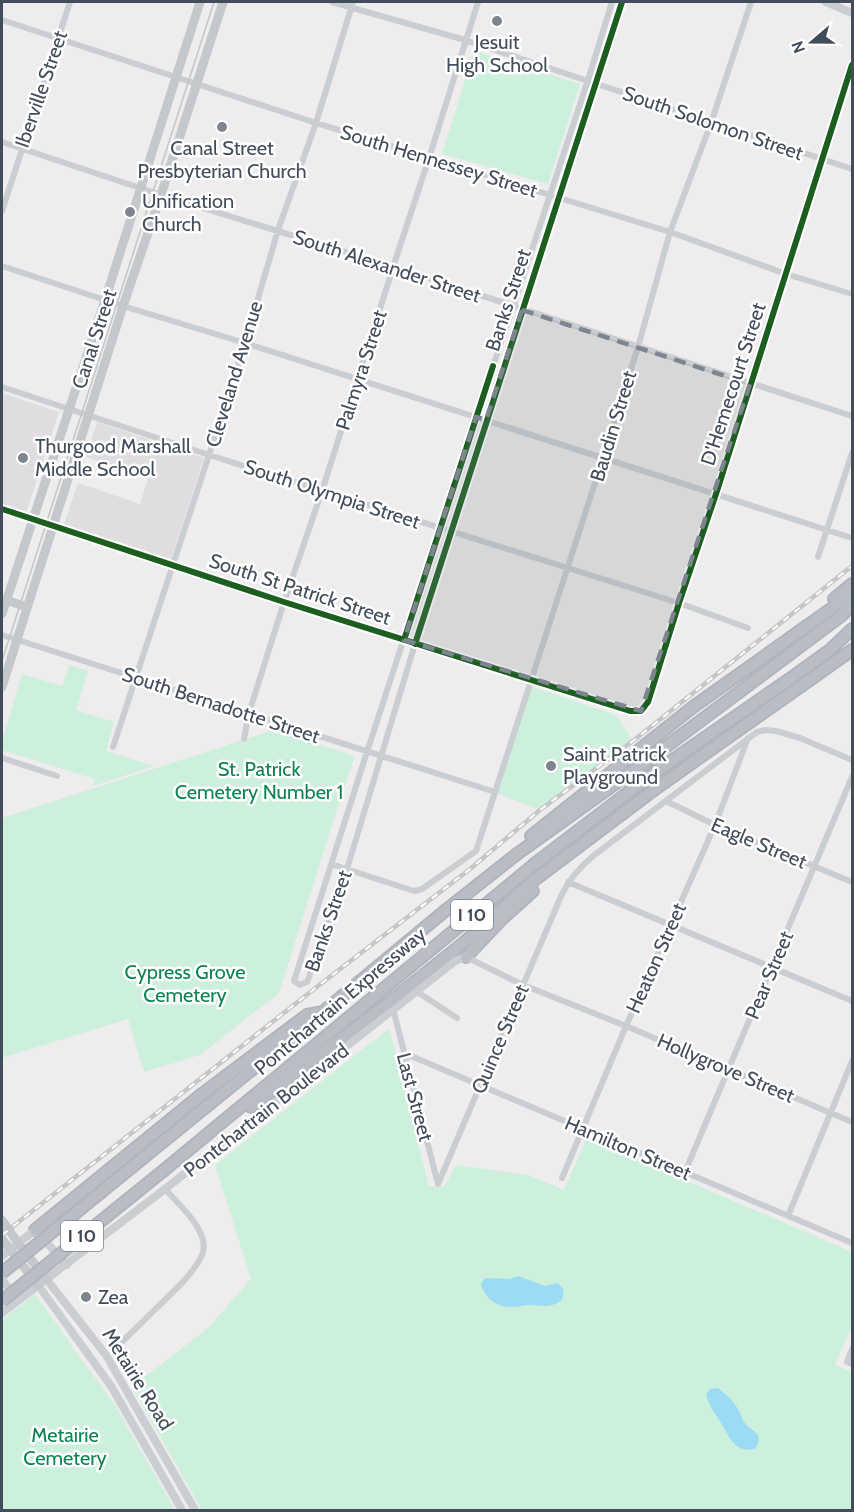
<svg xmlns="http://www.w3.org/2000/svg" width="854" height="1512" font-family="Cabin,sans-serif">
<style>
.education{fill:#dfdddf}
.green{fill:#cdf0dd}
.water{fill:#9ddaf3}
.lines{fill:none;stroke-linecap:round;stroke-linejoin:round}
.motorway-casing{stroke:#b0b5bd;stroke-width:14}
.minor{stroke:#cacdd1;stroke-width:6}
.tertiary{stroke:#cacdd1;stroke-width:8}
.secondary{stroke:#cacdd2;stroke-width:8}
.primary{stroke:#c4c8cd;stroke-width:9}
.motorway{stroke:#b9bec6;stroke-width:10}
.tram{stroke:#c4c6c8;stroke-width:1.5}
.rail-casing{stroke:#c4c6c8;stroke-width:4.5}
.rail{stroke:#fff;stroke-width:2;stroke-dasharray:7;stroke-linecap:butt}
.motorway-bridge-casing{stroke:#b0b5bd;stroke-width:14;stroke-linecap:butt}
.motorway-bridge{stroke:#b9bec6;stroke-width:10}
.cycleway-casing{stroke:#fff;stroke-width:10}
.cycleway{stroke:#1b5e20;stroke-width:6}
.marked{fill:#7e858e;fill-opacity:0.2;stroke:#7e858e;stroke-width:4.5;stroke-dasharray:12 8;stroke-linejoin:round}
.poi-dot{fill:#7e858e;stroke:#fff;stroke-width:2}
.labels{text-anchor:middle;stroke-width:5;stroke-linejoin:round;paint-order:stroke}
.shield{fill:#fff;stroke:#7b828c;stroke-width:1.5}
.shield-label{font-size:18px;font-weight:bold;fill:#424d5b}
.poi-label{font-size:20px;fill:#424d5b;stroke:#fff;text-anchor:start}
.street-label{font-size:20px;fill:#424d5b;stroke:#fff}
.park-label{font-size:20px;fill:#0b8451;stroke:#fff}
</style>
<rect width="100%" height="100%" fill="#eeecec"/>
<!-- education -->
<path class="education" d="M2,393l57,19 -33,101 -24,-8z
M97,422l107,36 -33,101 -107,-35 14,-41 62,21 1,-3 7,-23 -62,-21z"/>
<!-- green -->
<path class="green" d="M474,51l106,33 -32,100 -106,-30z
M69,665l19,6 -12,39 38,12 -8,29 48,15 -61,20 2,-7 -93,-29v-9l20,-67 40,12z
M529,686l87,29 17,26 -93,69 -45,-18z
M274,730l81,26 -15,44 -61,193 -79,62 -56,17 -16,-53 -126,39v-240z
M387,1030l3,1 39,155 15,1 12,-22 72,10 36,15 23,-52 265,114v74l-17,39 17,7v138h-650l-70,-123 76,-59 43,-49 -36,-114z
M35,1294l26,36 12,18 40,54 62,108h-173v-190z"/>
<!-- water -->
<path class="water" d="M518,1276l27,10 12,-3c8,6 8,10 4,18 -13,8 -19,4 -33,4 -5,0 -9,2 -14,2 -17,1 -29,-8 -33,-23l4,-6 24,1z
M718,1388c9,7 17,14 22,25 2,3 2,7 4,9 7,11 22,9 11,27 -20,4 -25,-11 -33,-24 -6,-11 -13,-18 -16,-31l4,-5z"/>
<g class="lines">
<!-- motorway casing -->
<g class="motorway-casing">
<path id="motorway" d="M834,599l18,-15
M531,836l162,-129 159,-113
M466,957l37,-39 30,-27
M251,1107l140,-106 70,-56 71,-63 126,-95 194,-137
M143,1158l180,-146 123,-102 71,-56 127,-91 197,-147 11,-11
M163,1171l374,-309 114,-87 140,-97 39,-28 22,-21
M35,1230l167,-136 105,-79 16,-3"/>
</g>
<!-- minor -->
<path class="minor" d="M332,2l133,38 387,129
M612,2l-24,78 -75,227 -37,110 -109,335 -73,229 6,4 7,-3 2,-5 38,-108 68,-225 207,-642
M2,20l314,103 354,109 116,42 66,20
M2,142l159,53 233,72 458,149
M2,211l68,-209
M2,266l121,40 122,37 607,195
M2,387l207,68 470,148 69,25
M2,509l282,93 346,109h11l7,-9 31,-99 37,-109 136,-429
M818,557l34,-104
M2,635l493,157
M244,739l5,-26 35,-111 38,-111 76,-239 31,-94 49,-156
M113,747l96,-292 36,-112 33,-113 38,-107 37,-121
M2,758l55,18
M666,801l49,24 137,57
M331,864l83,27 8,-2 54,-38 127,-393 35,-111 32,-115 41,-109 40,-121
M568,882l284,119
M466,957l57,28 103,41 226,96
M416,991l41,27
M393,1009l45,175
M404,1053l448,190
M685,1172l167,-395
M562,1178l64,-152 89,-201 33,-87
M438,1184l124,-290c8,-16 18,-27 31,-38l164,-124 8,-2 11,1 24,7 52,22
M788,1216l64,-155
M123,1341l59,-58c7,-8 18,-20 21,-31 6,-22 -25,-48 -38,-63
M852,1349l-5,13 5,2"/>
<!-- tertiary -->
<path class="tertiary" d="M2,1256l33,-26 32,35
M2,1279l13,18
M2,1313l163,-124 290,-228 11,-4"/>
<!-- secondary -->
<path class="secondary" d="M826,2l26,11
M47,1280l59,75 89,155
M38,1285l73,101 71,124"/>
<!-- primary -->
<path class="primary" d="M6,600l21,7
M2,614l103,-314 95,-298
M2,687l121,-381 38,-111 62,-193
M2,1220l16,23 29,37
M2,1239l36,46"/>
<!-- motorway -->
<use href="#motorway" class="motorway"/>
<!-- tram -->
<path class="tram" d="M2,661l212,-659"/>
<!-- rail casing -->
<g class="rail-casing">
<path id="rail" d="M2,1235l316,-249 152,-117 70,-59 93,-69 219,-175"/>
</g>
<!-- rail -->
<use href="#rail" class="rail"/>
<!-- motorway-bridge casing -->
<g class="motorway-bridge-casing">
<path id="motorway-bridge" d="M2,1273l141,-115
M2,1301l161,-130"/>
</g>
<!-- motorway-bridge -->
<use href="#motorway-bridge" class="motorway-bridge"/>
<!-- cycleway casing -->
<g class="cycleway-casing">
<path id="cycleway" d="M2,509l282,93 346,109h11l7,-9 31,-99 37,-109 136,-429
M404,640l89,-274
M415,644l207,-642"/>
</g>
<!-- cycleway -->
<use href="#cycleway" class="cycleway"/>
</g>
<!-- marked area -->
<path class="marked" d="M522,310l228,74 -109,327 -237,-71 72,-223 10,3z"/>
<!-- markers -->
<g class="poi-dot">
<circle cx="497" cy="21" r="6"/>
<circle cx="222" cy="127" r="6"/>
<circle cx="130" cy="212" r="6"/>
<circle cx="23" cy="458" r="6"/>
<circle cx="551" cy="766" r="6"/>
<circle cx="86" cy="1297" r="6"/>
</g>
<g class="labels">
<!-- shield labels -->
<g class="shield">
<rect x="451" y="900" width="42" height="30" rx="4.5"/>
<rect x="61" y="1221" width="42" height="30" rx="4.5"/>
</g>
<g class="shield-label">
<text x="472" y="921">I 10</text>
<text x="82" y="1242">I 10</text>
</g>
<!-- poi labels -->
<g class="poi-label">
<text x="497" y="49" text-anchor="middle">Jesuit<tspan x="497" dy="23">High School</tspan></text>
<text x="222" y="155" text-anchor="middle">Canal Street<tspan x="222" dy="23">Presbyterian Church</tspan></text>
<text x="142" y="208">Unification<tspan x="142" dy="23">Church</tspan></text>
<text x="35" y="453">Thurgood Marshall<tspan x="35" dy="23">Middle School</tspan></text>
<text x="563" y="761">Saint Patrick<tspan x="563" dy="23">Playground</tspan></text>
<text x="98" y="1304">Zea</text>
</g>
<!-- street labels -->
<g class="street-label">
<text transform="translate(41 89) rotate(-71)" y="7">Iberville Street</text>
<text transform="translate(713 123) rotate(19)" y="7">South Solomon Street</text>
<text transform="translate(439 161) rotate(17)" y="7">South Hennessey Street</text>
<text transform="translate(387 266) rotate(18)" y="7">South Alexander Street</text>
<text transform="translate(508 300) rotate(-72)" y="7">Banks Street</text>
<text transform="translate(94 339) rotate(-72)" y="7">Canal Street</text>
<text transform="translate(361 370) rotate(-72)" y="7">Palmyra Street</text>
<text transform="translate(234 374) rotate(-73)" y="7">Cleveland Avenue</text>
<text transform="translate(733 384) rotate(-72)" y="7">D'Hemecourt Street</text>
<text transform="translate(613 426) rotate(-73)" y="7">Baudin Street</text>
<text transform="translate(332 494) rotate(18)" y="7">South Olympia Street</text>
<text transform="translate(300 589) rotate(18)" y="7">South St Patrick Street</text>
<text transform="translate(221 705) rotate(18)" y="7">South Bernadotte Street</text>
<text transform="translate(759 843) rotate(23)" y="7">Eagle Street</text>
<text transform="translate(328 921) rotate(-71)" y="7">Banks Street</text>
<text transform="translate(656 958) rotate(-66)" y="7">Heaton Street</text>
<text transform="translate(769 975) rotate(-67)" y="7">Pear Street</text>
<text transform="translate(340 1001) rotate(-40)" y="7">Pontchartrain Expressway</text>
<text transform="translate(500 1039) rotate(-67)" y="7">Quince Street</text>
<text transform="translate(726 1068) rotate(23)" y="7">Hollygrove Street</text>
<text transform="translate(415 1097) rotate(75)" y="7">Last Street</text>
<text transform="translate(266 1110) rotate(-38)" y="7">Pontchartrain Boulevard</text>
<text transform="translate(628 1148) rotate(23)" y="7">Hamilton Street</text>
<text transform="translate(138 1379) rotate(58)" y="7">Metairie Road</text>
</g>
<!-- park labels -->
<g class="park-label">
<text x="259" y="776">St. Patrick<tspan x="259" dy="23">Cemetery Number 1</tspan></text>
<text x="185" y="979">Cypress Grove<tspan x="185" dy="23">Cemetery</tspan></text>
<text x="65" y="1442">Metairie<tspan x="65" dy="23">Cemetery</tspan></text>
</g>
</g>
<!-- border -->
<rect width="854" height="1512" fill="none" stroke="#424d5b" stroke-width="6"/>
<!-- north arrow -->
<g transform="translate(812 42) rotate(250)" stroke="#ffffff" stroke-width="4.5" paint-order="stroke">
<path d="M0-4.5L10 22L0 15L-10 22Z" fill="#424d5b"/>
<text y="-9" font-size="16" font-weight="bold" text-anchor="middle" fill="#424d5b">N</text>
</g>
</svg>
